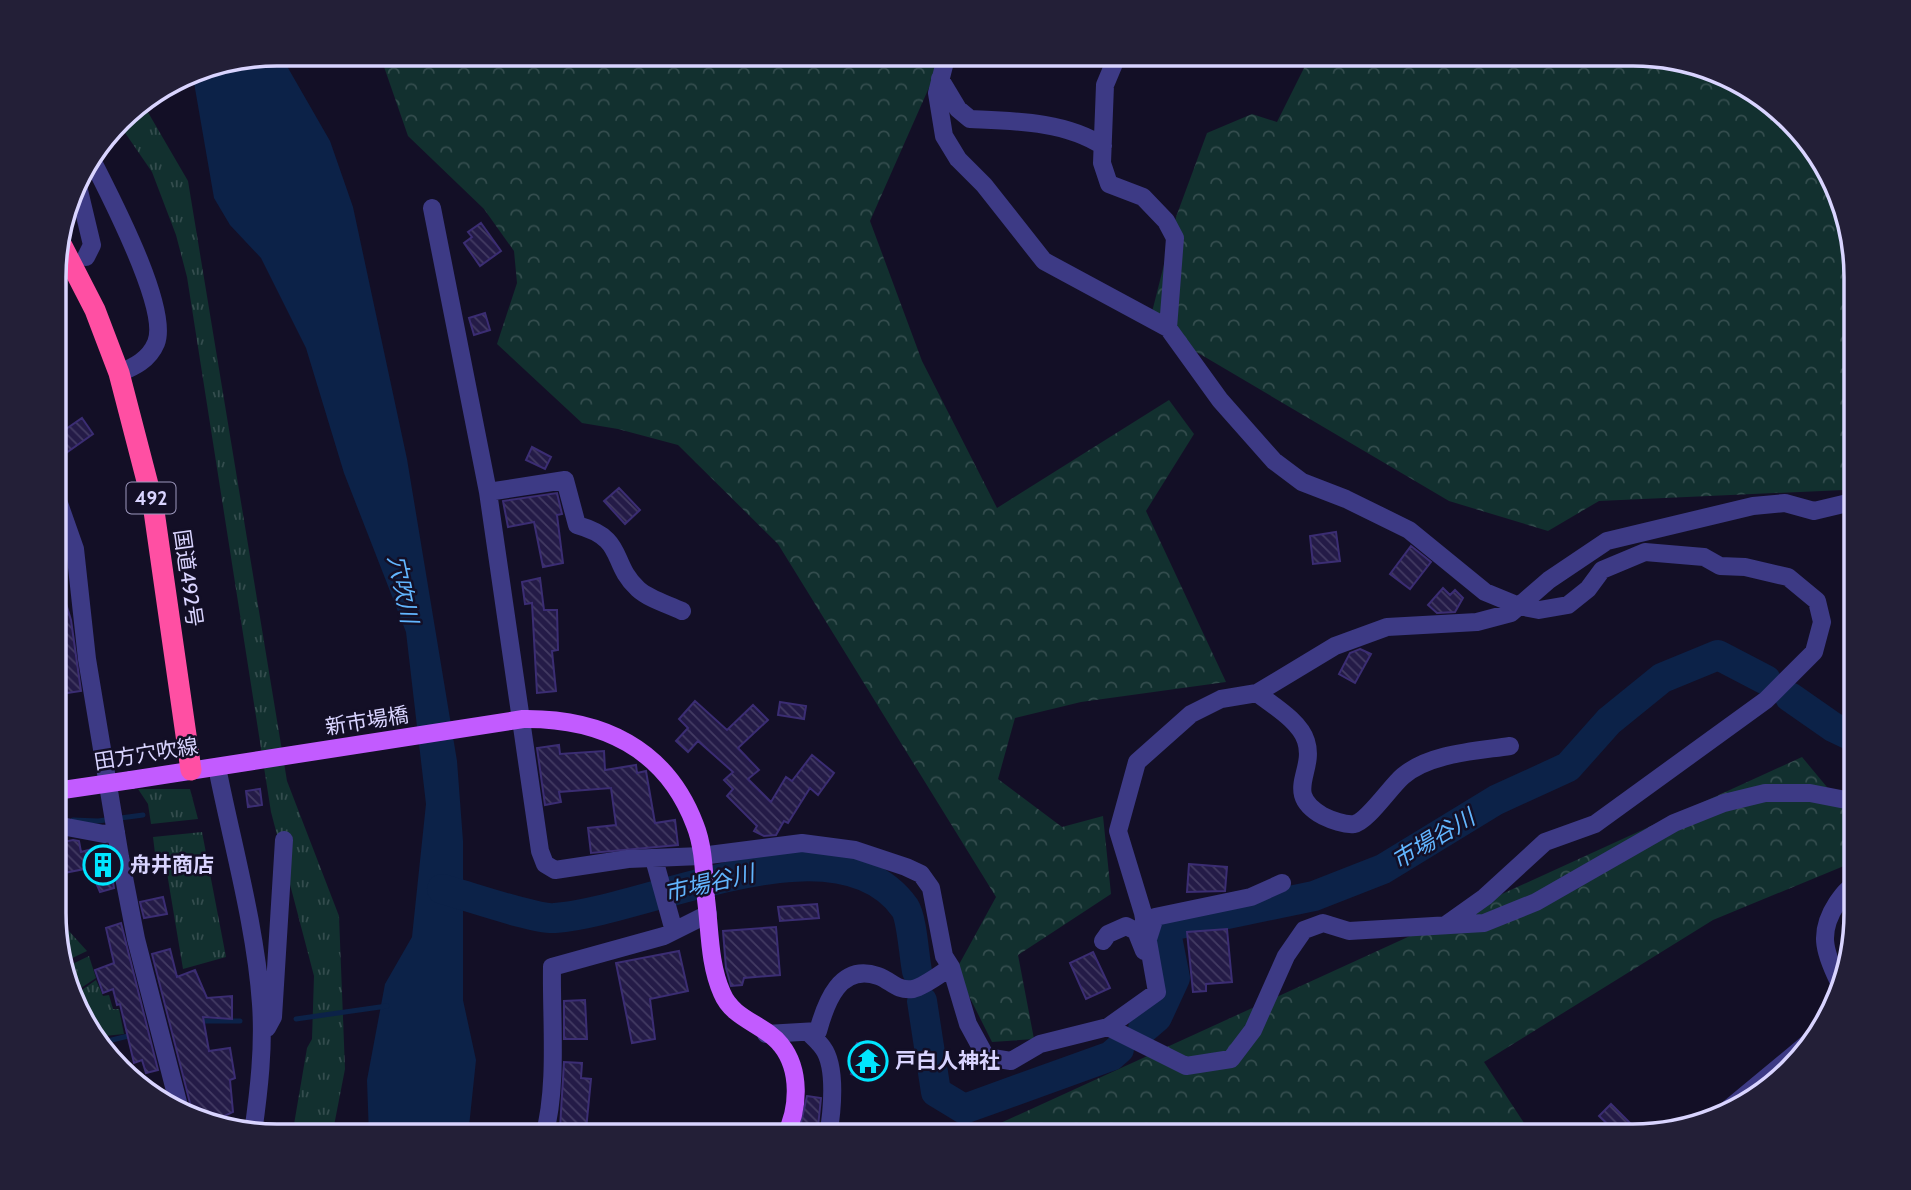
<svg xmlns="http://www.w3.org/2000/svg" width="1911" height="1190" font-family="Cabin,'Noto Sans JP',sans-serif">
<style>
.grass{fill:url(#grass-tufts)}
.forest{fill:url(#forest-crowns)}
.water{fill:#0c2248}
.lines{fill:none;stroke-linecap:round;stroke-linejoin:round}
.stream{stroke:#0c2248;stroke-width:5}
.river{stroke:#0c2248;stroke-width:30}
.building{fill:url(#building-back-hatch);stroke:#3b2d73;stroke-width:2}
.minor{stroke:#3d3a85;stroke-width:18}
.major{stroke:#c25bff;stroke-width:18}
.highway{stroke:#ff4fa3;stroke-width:21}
.major-bridge{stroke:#c25bff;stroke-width:18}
.labels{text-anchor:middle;stroke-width:5;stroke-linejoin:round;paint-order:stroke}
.shield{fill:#130f26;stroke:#9e99be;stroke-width:2}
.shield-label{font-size:19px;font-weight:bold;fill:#d9d4ff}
.street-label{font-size:21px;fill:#d9d4ff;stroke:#130f26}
.poi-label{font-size:21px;font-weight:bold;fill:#d9d4ff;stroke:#130f26;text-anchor:start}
.water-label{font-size:23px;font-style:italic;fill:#62b6ff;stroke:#130f26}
.rim{fill:none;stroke:#d9d4ff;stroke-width:3.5}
</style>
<defs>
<pattern id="grass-tufts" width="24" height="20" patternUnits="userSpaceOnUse" patternTransform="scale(1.75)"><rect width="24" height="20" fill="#12302f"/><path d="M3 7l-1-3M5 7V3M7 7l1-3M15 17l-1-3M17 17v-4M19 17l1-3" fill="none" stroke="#344d4e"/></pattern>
<pattern id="forest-crowns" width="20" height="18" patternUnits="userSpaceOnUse" patternTransform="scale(1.75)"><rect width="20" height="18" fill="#12302f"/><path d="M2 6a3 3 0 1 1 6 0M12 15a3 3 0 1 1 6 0" fill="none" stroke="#344d4e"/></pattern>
<pattern id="building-back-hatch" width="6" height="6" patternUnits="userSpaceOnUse" patternTransform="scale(1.75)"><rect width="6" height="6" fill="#241b47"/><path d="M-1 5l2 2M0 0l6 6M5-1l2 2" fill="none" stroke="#433b63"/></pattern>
</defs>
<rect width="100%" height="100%" fill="#130f26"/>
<!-- grass -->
<path class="grass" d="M142,102l46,79 99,600 52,135 6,153 -13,67h-40l15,-88 5,-9 2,-63 -43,-164 -84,-535 -11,-42 -24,-63 -33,-48 11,-14z
M138,789h52l8,30 -47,5 -3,-20z
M202,832l24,125 -43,12 -18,-108 -9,1 -3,-25z
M56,919l3,1 28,31 -23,11 -8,-21z
M89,956l7,22 -21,14 -9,-25z
M96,980l7,16 6,-1 4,14h6l5,25 -20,2 -22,-26 -6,-16z"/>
<!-- forest -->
<path class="forest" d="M333,54h620l-22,29 -61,138 52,140 75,147 172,-108 25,34 -48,77 80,171 -145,20 -66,16 -17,61 64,48 41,-11 8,78 -93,61 16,84 -42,3 -36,-72 40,-73 -218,-353 -100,-99 -60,-16 -36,-6 -85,-79 20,-61 -3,-32 -30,-42 -76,-73 -26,-75 -46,-2z
M1311,54h322l72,12 52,26 70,74 29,97v215l-12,12 -245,11 -51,30 -99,-30 -300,-177 27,-107 31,-84 45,-19 25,8z
M1802,757l54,65v39l-143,59 -229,142 48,73 -560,1z"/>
<!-- water -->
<path class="water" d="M280,54l50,87 23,66 54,252 50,302 6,80v159l13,60 -8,76h-99l-2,-56 18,-96 27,-47 14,-133 -20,-172 -62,-159 -38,-125 -45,-90 -31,-33 -16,-27 -22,-127z"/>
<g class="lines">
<!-- stream -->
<path class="stream" d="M73,820l25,1 45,-6
M296,1019l91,-13
M199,1021h41
M108,1041l24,-6"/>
<!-- river -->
<path class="river" d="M1790,697l43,30 23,11
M442,889c23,6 94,31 113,29 93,-7 282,-106 350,-10 7,11 9,48 12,63
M922,1001l14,91 28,17 147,-53 8,-7
M1143,1029l14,-12 18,-39 -10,-51 149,-31 69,-27 113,-69 72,-33 41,-46 53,-43 56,-23 48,25"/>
</g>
<!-- building -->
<path class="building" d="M481,223l20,28 -21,15 -16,-23 8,-6 -4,-5z
M485,313l5,17 -16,5 -5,-17z
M82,418l11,16 -37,26v-24z
M532,447l19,10 -6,12 -19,-9z
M619,488l21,22 -15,14 -21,-23z
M557,493l5,21 -5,1 6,48 -20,4 -9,-45 -26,5 -5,-26z
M1336,532l4,29 -27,3 -3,-28z
M1411,546l20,16 -21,27 -20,-15z
M540,578l4,32h13l1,40 -6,1 4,40 -19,2 -5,-90 -7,1 -3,-22z
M56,581h3l12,39 10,71 -21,3 -4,-22z
M1443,588l7,7 5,-5 8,8 -8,14 -18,1 -9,-8z
M1360,649l11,5 -16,29 -16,-9 11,-21z
M695,701l32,29 26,-25 15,15 -30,28 21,22 -11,9 23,23 15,-25 6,4 20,-26 22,18 -16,22 -8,-7 -22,35 -4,-2 -8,14 -12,1 -10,-5 3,-5 -30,-30 6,-7 -9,-9 9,-8 -35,-31 -10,11 -12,-11 12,-13 -9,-9z
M780,702l26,4 -2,13 -26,-4z
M559,745l1,9 44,-3 1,19 31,-5 1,8 9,-2 9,52 20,-3 3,25 -87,8 -3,-25 28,-3 -5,-37 -52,4 2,10 -16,3 -8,-57z
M260,789l2,16 -14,2 -2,-16z
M73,840l6,1 2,11 26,-7 7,43 -14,4 -10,-24 -26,5 -6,-30z
M1189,864l38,3 -2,24 -38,1z
M163,897l4,17 -23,4 -4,-16z
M817,904l2,14 -39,3 -2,-14z
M121,923l37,147 -12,3 -4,-13 -8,3 -14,-59 -3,1 -4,-16 -10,4 -8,-23 19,-7 -8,-35z
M776,927l4,48 -36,3 -2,7 -11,1 -5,-18 -3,-37z
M1227,929l5,53 -26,2v7l-13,1 -6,-60z
M170,949l7,28 18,-7 12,28 25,-2v23l-29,-2 6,34 21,-3 5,30 -5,2 3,32 -11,5 3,12 -35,-14 1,-8 -39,-153z
M679,951l9,40 -38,8 5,40 -23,4 -16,-80z
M1093,952l17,36 -24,11 -16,-36z
M585,1000l2,39h-23v-38z
M866,1041l12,5 -15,33 -12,-5 7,-15 -7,-3 6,-13 7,2z
M564,1062l18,1 -1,15 10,1 -5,51 -26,-2z
M807,1096l14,2 -4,38h-19z
M1611,1104l23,23 -8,8h-7l-20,-19z"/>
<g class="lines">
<!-- minor -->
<path class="minor" d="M947,54l-10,39 7,43 14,23 26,26 60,76 124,67 52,72 54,61 28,21 44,17 63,31 76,62 34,14 20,4 29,-5 20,-16 14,-19 43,-18 59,5 16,9 25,1 43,10 29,24 5,21 -8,30 -48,48 -171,124 -50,18 -60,55 -38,27
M1118,54l-13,31 -3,78 7,21 34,13 23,24 9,17 -7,90
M940,79l18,30 12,10c44,2 95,2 133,27
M92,160c17,34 78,149 64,183 -7,17 -22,24 -37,30
M77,182l15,63 -6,12
M432,208l56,284 52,359 5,13 10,6 73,-11 73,-3 101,-13 53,7 51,17 15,7 10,14 13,68 7,11 17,57 18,33 25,4 29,-17 68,-17 49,-35 -14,-79 -25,-82 19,-69 54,-48 30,-15 36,-6 78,-47 52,-19 90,-5 34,-9 38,-33 58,-39 146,-35 32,-3 29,8 42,-10
M488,492l77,-12 12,45c50,14 32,37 61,64 11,10 29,15 44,22
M56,495l19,54 12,110 33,198 16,82 44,171
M1257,693c15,12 43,28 49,48 10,31 -24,52 17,75 8,4 22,9 31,8 13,-2 37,-38 49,-48 27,-23 74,-25 107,-30
M219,777c15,73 37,153 42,227 3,43 -2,86 -8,129
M56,825l48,9 12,-2
M654,859l20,72
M1148,939l7,-22 96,-20 31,-14
M1103,941l5,-7 18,-8 10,5 8,20
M1838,980c-14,-29 -20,-48 -1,-77 5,-7 11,-16 19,-18
M1108,1027l78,39 45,-7 22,-29 33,-74 18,-26 19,-7 26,8 135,-8 52,-21 138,-79 50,-20 41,-10h45l46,9
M267,1028l6,-11 11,-177
M808,1032c5,5 11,10 15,16 14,19 9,65 5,88
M766,1034l52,-3c8,-29 22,-68 60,-55 14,5 18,15 35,13 12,-3 27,-15 38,-22
M1726,1111l94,-78
M544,1136c14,-50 7,-117 8,-169l112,-31 44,-22"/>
<!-- major -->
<path class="major" d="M131,780l392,-61c78,-1 143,29 172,106 9,22 9,51 11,74 4,31 3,65 16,94 11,27 43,31 59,52 20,25 18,64 4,91"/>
<!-- highway -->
<path class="highway" d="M59,240l36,70 24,63 34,131 38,266
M91,1034l10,11"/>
<!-- major-bridge -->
<path class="major-bridge" d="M56,791l75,-11"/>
</g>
<!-- icons -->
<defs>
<g id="building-ring" transform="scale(2.0125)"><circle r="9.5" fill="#130f26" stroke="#00e5ff" stroke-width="1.5"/><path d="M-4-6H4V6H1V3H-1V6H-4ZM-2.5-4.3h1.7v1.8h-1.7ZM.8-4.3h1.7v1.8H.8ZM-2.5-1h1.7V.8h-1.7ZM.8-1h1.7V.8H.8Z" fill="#00e5ff"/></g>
<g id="temple-ring" transform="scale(2.0125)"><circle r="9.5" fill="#130f26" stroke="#00e5ff" stroke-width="1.5"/><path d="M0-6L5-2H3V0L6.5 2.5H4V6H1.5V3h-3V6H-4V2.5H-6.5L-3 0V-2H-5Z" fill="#00e5ff"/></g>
</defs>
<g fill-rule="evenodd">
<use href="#building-ring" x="103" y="865"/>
<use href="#temple-ring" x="868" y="1061"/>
</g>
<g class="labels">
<!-- shield labels -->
<rect class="shield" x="126.5" y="482.5" width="49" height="31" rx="5"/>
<g class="shield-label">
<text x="151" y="505">492</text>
</g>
<!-- street labels -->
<g class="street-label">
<text transform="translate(188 578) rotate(82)" y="7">国道492号</text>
<text transform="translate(367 721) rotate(-9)" y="7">新市場橋</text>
<text transform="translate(146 754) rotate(-9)" y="7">田方穴吹線</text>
</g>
<!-- poi labels -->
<g class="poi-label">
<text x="130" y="872">舟井商店</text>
<text x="895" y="1068">戸白人神社</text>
</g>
<!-- water labels -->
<g class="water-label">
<text transform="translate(403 589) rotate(78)" y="8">穴吹川</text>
<text transform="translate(1433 839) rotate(-31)" y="8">市場谷川</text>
<text transform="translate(709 883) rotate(-13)" y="8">市場谷川</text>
</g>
</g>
<!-- crop -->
<path d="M0 0H1911V1190H0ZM277 66H1633A211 211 0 0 1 1844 277V913A211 211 0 0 1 1633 1124H277A211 211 0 0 1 66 913V277A211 211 0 0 1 277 66Z" fill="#231f37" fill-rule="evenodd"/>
<path class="rim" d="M277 66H1633A211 211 0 0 1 1844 277V913A211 211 0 0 1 1633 1124H277A211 211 0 0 1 66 913V277A211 211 0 0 1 277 66Z"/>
</svg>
